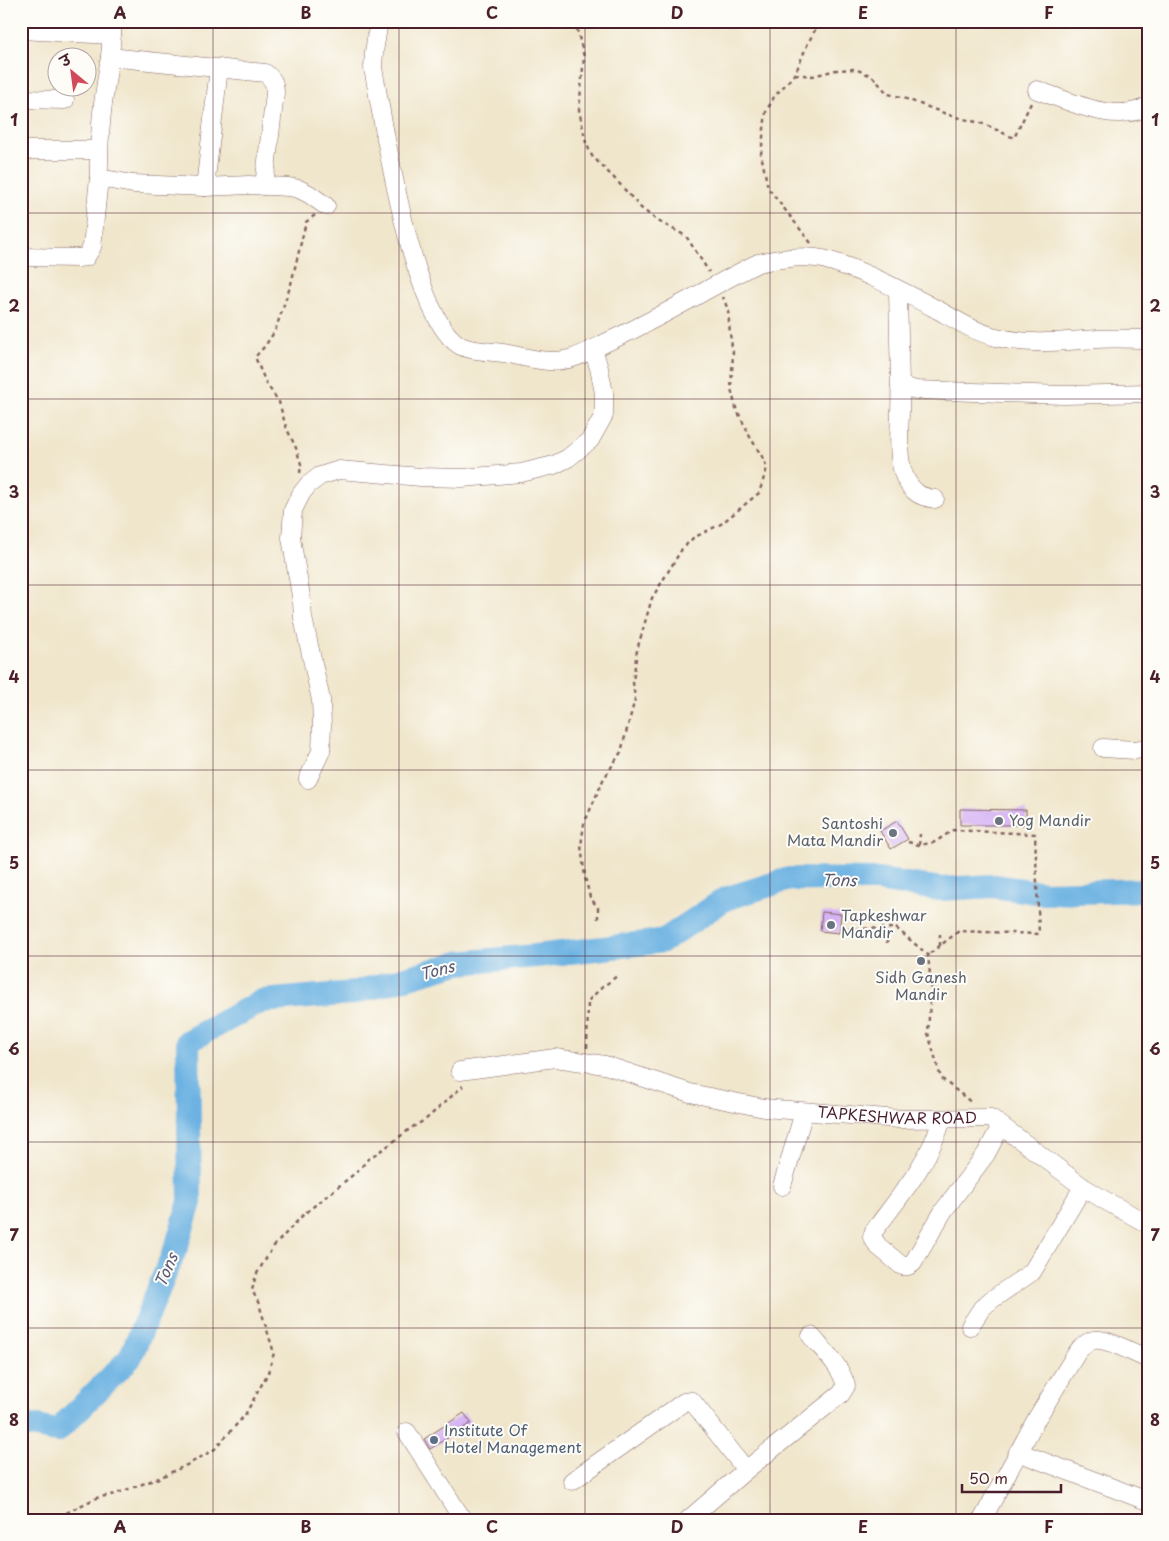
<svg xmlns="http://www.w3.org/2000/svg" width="1169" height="1541" font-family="'Playpen Sans','Playpen Sans Deva',sans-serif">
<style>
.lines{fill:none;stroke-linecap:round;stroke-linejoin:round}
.river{stroke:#6cb2e2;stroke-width:24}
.building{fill:#d6b3f4}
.minor-casing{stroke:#846563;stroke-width:19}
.path{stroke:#846563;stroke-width:2.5;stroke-dasharray:4 4;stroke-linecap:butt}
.minor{stroke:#fff;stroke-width:18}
.grid{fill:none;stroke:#4a1f2b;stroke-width:1;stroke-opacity:0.55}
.worship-dot{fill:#6b7280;stroke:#fdfcf7;stroke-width:2}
.service-dot{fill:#5c6f8a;stroke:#fdfcf7;stroke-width:2}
.labels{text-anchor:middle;stroke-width:4;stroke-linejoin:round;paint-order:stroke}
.worship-label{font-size:15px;fill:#5b616d;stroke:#fdfcf7;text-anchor:start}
.street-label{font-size:15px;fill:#4a1f2b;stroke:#fdfcf7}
.service-label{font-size:15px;fill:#4e5e75;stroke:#fdfcf7;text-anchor:start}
.water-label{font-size:16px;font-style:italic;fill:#585a74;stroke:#fdfcf7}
.neatline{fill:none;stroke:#4a1f2b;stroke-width:2}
.grid-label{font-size:16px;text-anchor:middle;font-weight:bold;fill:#4a1f2b}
</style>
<rect width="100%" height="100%" fill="#fdfcf7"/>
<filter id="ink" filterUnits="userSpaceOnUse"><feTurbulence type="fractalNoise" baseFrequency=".02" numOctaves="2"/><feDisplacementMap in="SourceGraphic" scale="10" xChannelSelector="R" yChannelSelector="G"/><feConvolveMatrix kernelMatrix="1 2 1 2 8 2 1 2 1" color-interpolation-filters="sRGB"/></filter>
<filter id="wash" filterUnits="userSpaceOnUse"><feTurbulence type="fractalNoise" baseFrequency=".0096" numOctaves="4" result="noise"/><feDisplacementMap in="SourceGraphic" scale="20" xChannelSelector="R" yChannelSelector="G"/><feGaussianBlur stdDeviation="1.12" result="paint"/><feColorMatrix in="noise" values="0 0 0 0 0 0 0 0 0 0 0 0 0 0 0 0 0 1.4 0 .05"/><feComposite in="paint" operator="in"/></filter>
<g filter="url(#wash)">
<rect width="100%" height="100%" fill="#f0e6cc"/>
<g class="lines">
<!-- river -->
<path class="river" d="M21,1424l36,7 73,-73 47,-113 13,-43 -2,-161 74,-40 91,-8 105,-30 78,-7 127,-15 62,-42 64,-20 88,1 64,9 53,-3 50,7 104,-3"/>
</g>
<g id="blocks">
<!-- building -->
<path class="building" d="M960,809l66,1v15h-66z
M897,821l11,18 -17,10 -11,-18z
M822,912l19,2 -2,19 -19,-2z
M464,1413l7,10 -41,26 -6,-10z"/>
</g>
</g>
<g filter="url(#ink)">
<use href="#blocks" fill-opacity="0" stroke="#846563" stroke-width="1"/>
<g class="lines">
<!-- minor casing -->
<g class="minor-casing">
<g id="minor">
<path d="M113,21l-3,36 155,16c8,6 10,10 10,20l-11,93"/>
<path d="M379,21l-5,31 -1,16c11,56 39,252 88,278 12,6 34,5 48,8 20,4 40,10 60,5 13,-3 26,-11 38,-17 52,-23 100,-54 151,-79 19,-4 46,-8 65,-4 38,10 79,32 115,51 18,10 37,22 58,27 34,9 68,4 102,2 17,-1 33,0 50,0"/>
<path d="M21,30l91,5"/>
<path d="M110,57c-7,42 -12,78 -11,121l34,6 72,3 44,-2 40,2 10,2 10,5 17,12"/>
<path d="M1037,90c32,11 79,35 111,16"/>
<path d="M21,99l44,1"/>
<path d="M21,150h77"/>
<path d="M205,187l14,-119"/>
<path d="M21,257l57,1 8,-1 6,-10 7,-69"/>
<path d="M898,290l2,96 17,4 147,5 84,-2"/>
<path d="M900,386c3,31 -11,87 17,107 5,4 12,5 18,6"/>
<path d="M1103,748l32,2 13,-2"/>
<path d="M308,779l13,-28 1,-26 -1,-25 -18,-82 -1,-16 -11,-64 2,-28 8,-16 7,-9 12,-9 19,-6 82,7 41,1 59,-5 33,-8 14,-7 22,-18 14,-25v-22l-5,-25 -6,-19"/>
<path id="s1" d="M460,1071l95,-13 50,7 85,28 74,15 135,11 92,-1 92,69 23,14 42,23"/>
<path d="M942,1119c-12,42 -42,77 -68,112l-2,6 6,9 24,20h6l5,-3 31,-53 42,-56 15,-28"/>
<path d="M782,1186l22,-74"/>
<path d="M970,1326l12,-18 9,-8 41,-28 51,-85"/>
<path d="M407,1432l56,88"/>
<path d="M1018,1452l124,47"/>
<path d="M572,1481l112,-79 8,-1 54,69"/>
<path d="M688,1520l58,-50 95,-76 5,-8c-5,-20 -22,-35 -35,-50"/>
<path d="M982,1520l55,-102 41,-67c5,-5 10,-10 16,-11 14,-2 41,14 54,19"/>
</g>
</g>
<!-- path -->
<path class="path" d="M575,21l9,36 -5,53 7,33 6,13 25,25 24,27 17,13 28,15 23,36
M795,74l18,2 23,-6 19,-1 17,7 16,18 13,3 51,19 32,8 30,14 17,-35
M811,243l-43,-55 -7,-34 5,-42 8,-15 21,-23 13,-31 12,-22
M300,473l1,-9 -5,-16 -10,-21 -7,-25 -13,-19 -11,-26 10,-11 10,-15 16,-47 15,-62 9,-7
M908,842l11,3 16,-3 18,-12 82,4 4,100 -80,-3 -31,24
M919,845l1,-11
M598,919v-11l-8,-11 -5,-20 -4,-31 3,-22 19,-44 18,-28 14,-53 -2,-17 4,-32 15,-52 30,-49 11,-11 28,-14 38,-31 8,-25 -4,-10 -13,-21 -14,-29 -5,-19 2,-36 -3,-19 -2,-24 -5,-13
M848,929l48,-1 32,27 3,30 -3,48 13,45 31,25
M887,943v-15
M940,946v-16
M587,1048l1,-47 12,-12 17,-13
M52,1520l44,-22 19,-4 44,-16 30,-14 26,-15 30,-34 23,-42 6,-20 -15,-49 -7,-14 4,-15 17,-28 31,-33 55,-44 9,-11 21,-14 22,-17 14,-8 38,-34"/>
<!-- minor -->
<use href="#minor" class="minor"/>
</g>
</g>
<!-- grid -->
<path class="grid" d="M213,21v1499M399,21v1499M585,21v1499M770,21v1499M956,21v1499M21,213h1127M21,399h1127M21,585h1127M21,770h1127M21,956h1127M21,1142h1127M21,1328h1127"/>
<!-- markers -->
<g class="worship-dot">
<circle cx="999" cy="821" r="5"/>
<circle cx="893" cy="833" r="5"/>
<circle cx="831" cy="925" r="5"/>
<circle cx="921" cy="961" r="5"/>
</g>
<circle class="service-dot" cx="434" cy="1440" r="5"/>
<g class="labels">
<!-- worship labels -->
<g class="worship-label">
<text x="1009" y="826">Yog Mandir</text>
<text x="883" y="829" text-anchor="end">Santoshi<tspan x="883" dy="17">Mata Mandir</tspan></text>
<text x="841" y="921">Tapkeshwar<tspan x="841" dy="17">Mandir</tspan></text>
<text x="921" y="983" text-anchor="middle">Sidh Ganesh<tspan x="921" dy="17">Mandir</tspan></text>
</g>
<!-- street labels -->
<g class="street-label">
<text dy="5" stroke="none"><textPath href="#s1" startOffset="445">TAPKESHWAR ROAD</textPath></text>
</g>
<!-- service labels -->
<g class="service-label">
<text x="444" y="1436">Institute Of<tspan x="444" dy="17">Hotel Management</tspan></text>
</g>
<!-- water labels -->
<g class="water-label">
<text transform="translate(839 880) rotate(1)" y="6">Tons</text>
<text transform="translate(437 970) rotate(-15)" y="6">Tons</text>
<text transform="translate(166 1270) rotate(-67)" y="6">Tons</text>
</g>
</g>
<!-- margin -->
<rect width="1169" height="1541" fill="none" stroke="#fdfcf7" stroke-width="55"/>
<!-- north arrow -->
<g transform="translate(72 72) rotate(331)"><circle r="24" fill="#fdfcf7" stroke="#b5a4a5"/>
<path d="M0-4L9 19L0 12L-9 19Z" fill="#d1495b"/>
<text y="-8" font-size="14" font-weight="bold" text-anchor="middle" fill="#4a1f2b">उ</text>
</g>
<!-- scale -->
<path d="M962 1484v8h99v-8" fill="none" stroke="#4a1f2b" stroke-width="2.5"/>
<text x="969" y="1484" font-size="15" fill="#4a1f2b" stroke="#fdfcf7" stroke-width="4" paint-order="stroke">50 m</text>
<rect x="28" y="28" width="1114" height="1486" class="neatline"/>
<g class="grid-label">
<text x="120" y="19">A</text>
<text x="306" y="19">B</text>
<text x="492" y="19">C</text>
<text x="677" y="19">D</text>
<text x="863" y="19">E</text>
<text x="1049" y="19">F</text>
<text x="14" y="126">1</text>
<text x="1155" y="126">1</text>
<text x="14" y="312">2</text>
<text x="1155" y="312">2</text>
<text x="14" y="498">3</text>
<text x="1155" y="498">3</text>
<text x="14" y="683">4</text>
<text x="1155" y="683">4</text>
<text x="14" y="869">5</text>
<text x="1155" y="869">5</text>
<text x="14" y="1055">6</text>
<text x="1155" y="1055">6</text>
<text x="14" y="1241">7</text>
<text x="1155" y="1241">7</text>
<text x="14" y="1426">8</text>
<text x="1155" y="1426">8</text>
<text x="120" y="1533">A</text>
<text x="306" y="1533">B</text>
<text x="492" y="1533">C</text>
<text x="677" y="1533">D</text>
<text x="863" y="1533">E</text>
<text x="1049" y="1533">F</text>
</g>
</svg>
